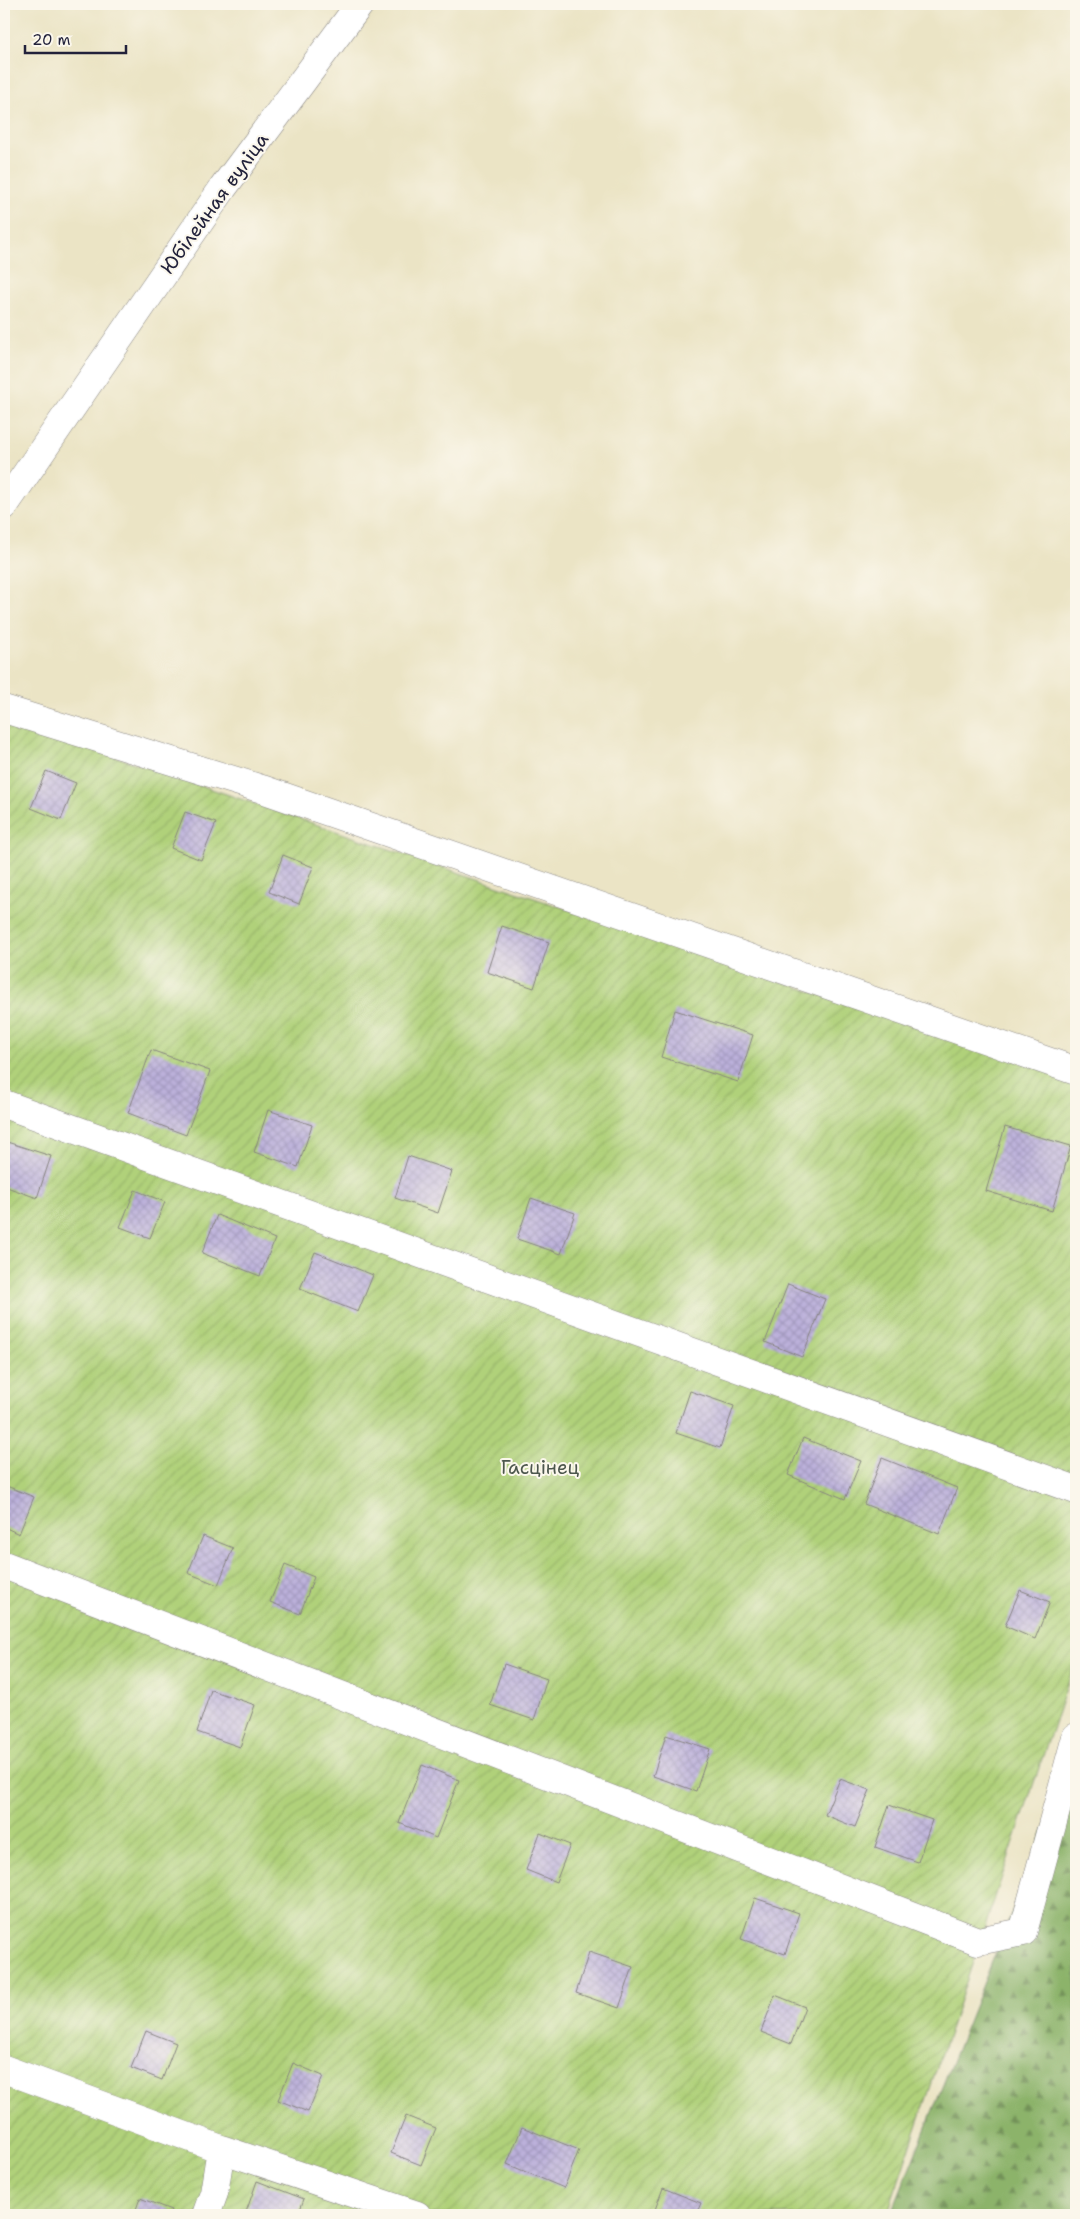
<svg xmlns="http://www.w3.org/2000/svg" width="1080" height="2219" font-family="'Shantell Sans',sans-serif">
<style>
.forest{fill:url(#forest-firs);stroke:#576a52}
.garden{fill:url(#garden-furrows);stroke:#697a5a}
.building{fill:url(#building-cross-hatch)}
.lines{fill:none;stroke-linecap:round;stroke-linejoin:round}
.minor-casing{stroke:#868380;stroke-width:29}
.minor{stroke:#fff;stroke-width:28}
.labels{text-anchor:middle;stroke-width:4;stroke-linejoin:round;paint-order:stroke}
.street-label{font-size:19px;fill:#22223b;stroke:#fbf7ec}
.park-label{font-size:19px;fill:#4d574e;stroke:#fbf7ec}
</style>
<defs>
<pattern id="forest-firs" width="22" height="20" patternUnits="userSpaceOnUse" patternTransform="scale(1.25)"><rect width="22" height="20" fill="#8cb36a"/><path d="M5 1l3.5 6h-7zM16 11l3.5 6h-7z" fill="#729158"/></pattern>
<pattern id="garden-furrows" width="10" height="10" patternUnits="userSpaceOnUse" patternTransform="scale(1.25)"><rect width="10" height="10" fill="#b0d17a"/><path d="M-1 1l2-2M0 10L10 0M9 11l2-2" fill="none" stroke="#97b36a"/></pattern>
<pattern id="building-cross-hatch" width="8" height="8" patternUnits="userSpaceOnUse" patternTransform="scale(1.25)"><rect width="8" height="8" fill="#bbb0da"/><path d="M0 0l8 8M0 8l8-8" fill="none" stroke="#a097bc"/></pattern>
</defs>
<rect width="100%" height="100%" fill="#fbf7ec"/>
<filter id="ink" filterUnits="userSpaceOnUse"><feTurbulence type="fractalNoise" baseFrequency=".02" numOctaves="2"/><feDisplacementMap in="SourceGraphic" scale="10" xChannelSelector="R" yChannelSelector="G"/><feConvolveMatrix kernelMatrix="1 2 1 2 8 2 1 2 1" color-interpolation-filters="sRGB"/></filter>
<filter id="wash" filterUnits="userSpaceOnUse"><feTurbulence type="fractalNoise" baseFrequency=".0096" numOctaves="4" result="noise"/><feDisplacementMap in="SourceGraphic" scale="20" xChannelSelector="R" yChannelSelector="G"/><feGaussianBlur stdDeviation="1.12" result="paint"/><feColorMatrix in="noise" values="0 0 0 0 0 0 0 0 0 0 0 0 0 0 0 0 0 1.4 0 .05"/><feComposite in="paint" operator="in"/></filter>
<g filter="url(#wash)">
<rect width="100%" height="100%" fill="#ebe4c5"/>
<!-- forest -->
<path class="forest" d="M1076,1751v464h-185z"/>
<!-- garden -->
<path class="garden" d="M4,719l1072,362v578l-189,556h-883z"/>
<g id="blocks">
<!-- building -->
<path class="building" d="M46,771l30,12 -15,37 -30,-12z
M185,812l31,11 -15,37 -30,-12z
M283,855l30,12 -14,37 -30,-12z
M502,926l47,16 -15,46 -47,-16z
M675,1010l78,25 -15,47 -77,-25z
M151,1050l59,21 -24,64 -58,-22z
M268,1110l44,15 -14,42 -44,-15z
M1005,1127l66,19 -19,65 -66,-20z
M7,1142l44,14 -14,42 -33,-12v-33z
M408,1156l44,15 -14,42 -43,-15z
M135,1190l30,12 -15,36 -30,-11z
M531,1198l44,15 -14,41 -44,-15z
M217,1215l58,24 -15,37 -58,-23z
M315,1252l58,23 -15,37 -58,-23z
M788,1284l37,15 -23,58 -37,-15z
M690,1391l44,15 -14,42 -44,-15z
M803,1438l58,23 -16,38 -57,-24z
M882,1458l75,30 -18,46 -75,-30z
M4,1485l30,12 -15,37 -15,-7z
M203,1536l30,12 -15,37 -30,-12z
M285,1565l29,12 -14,37 -30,-12z
M1020,1590l30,12 -15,37 -30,-13z
M504,1664l43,15 -13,41 -44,-15z
M211,1690l44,15 -15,42 -43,-15z
M666,1735l44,14 -14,42 -43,-15z
M422,1765l37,15 -23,58 -37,-15z
M840,1779l30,11 -15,37 -30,-12z
M889,1805l43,15 -14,42 -43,-15z
M540,1833l30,12 -14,37 -30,-12z
M755,1898l44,15 -14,41 -44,-15z
M589,1952l44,15 -14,41 -43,-15z
M775,1995l30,12 -14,37 -30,-12z
M146,2031l30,12 -14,37 -31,-12z
M293,2063l30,13 -15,36 -30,-12z
M406,2116l30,12 -15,37 -30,-12z
M522,2127l57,23 -15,38 -57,-24z
M257,2181l47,18 -6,16h-53z
M663,2188l38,15 -5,12h-43z
M140,2198l31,12 -2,5h-35z"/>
</g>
</g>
<g filter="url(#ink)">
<use href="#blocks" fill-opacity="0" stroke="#868380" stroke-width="1"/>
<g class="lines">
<!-- minor casing -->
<g class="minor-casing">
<path id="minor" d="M4,506l219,-318 137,-184
M4,709l258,80 814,282
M4,1104l1072,386
M4,1565l974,376 45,-9 53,-195
M4,2069l217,80 -7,44 -8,22
M221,2149l196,66"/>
</g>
<!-- minor -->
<use href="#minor" class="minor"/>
</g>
</g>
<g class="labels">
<!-- street labels -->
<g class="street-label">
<text transform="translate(214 203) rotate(-54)" y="7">Юбілейная вуліца</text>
</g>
<!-- park labels -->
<g class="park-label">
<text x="540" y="1474">Гасцінец</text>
</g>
</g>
<!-- margin -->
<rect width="1080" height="2219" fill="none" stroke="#fbf7ec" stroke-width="20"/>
<!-- scale -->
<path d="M25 45v8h101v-8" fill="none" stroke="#22223b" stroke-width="2.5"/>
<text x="32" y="45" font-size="15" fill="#22223b" stroke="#fbf7ec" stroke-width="4" paint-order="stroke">20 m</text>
</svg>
